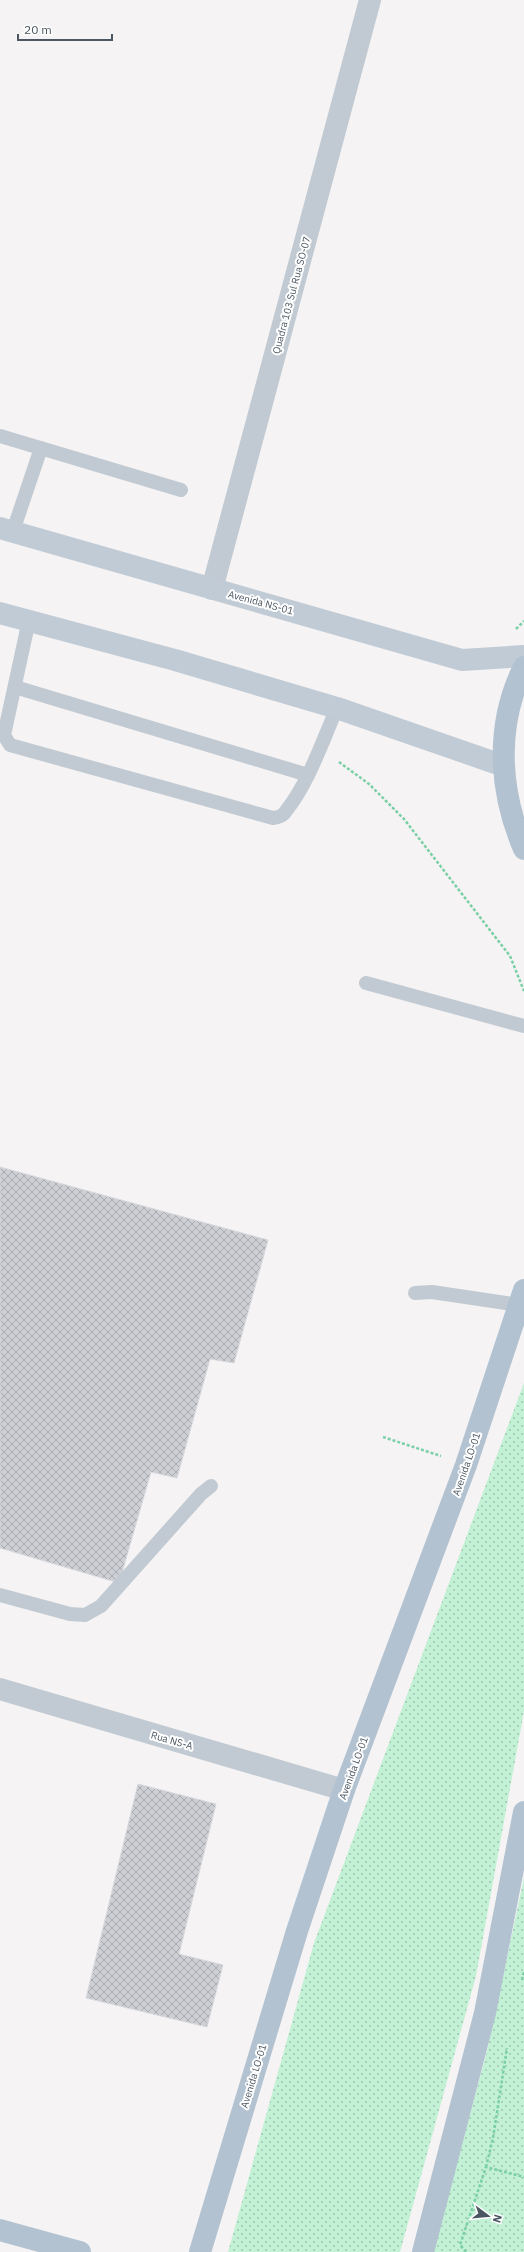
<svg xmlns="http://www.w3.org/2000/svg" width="524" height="2252" font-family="'IBM Plex Sans',sans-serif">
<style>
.green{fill:url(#green-dots)}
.building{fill:url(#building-cross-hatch);stroke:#d7d9de}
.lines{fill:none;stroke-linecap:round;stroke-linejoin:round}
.path{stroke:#7ad0a6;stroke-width:2.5;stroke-dasharray:3 2;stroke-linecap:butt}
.lane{stroke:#c1cad2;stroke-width:14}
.street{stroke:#c1cad2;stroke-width:22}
.secondary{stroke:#c1cbd6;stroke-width:22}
.primary{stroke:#b3c2d1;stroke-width:22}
.labels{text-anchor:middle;stroke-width:4;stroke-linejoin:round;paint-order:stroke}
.street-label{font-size:10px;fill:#4a5661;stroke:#fff}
</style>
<defs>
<pattern id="green-dots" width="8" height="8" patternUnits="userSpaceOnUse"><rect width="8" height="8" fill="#c3f1d5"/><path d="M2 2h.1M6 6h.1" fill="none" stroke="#a0c6b0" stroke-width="1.8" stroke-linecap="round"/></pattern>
<pattern id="building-cross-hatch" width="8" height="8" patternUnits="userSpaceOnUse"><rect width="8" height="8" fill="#cdcfd5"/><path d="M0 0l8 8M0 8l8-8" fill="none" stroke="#a8abb0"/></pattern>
</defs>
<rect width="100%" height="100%" fill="#f5f3f3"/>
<!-- green -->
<path class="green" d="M524,1383v328l-48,265 -76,276h-172l86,-309z
M524,1878v374h-91l54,-201z"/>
<!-- building -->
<path class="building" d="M0,1167l268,73 -34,123 -24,-4 -33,119 -26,-6 -32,111 -119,-35z
M138,1784l78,20 -37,150 44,11 -16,62 -121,-29z"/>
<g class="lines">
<!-- path -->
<path class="path" d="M516,629l8,-8
M339,762l30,22 35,35 106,137 14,35
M383,1437l58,19
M522,1980l2,-9
M486,2167l7,-29 14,-90
M466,2252l-6,-7 26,-78 38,10"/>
<!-- lane -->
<path class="lane" d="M0,436l181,54
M13,531l28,-83
M29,620l-25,115 6,10 263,73c6,-1 10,-2 13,-7 23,-29 36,-69 51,-103
M15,687l293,88
M366,983l158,43
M415,1293l17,-1 87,13
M0,1595l70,19 15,1 16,-9 100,-112 10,-8"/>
<!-- street -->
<path class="street" d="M212,589l158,-589
M0,1689l344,101"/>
<!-- secondary -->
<path class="secondary" d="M0,528l462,132 62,-4
M0,613l175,47 162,48 167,58"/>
<!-- primary -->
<path class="primary" d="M524,667c-29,58 -25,124 0,182
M0,2230l80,22
M200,2252l97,-321 47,-141 122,-325 58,-175
M423,2252l62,-239 39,-201"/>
</g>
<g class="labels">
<!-- street labels -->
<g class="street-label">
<text transform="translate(291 295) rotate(-75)" y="4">Quadra 103 Sul Rua SO-07</text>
<text transform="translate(261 602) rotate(15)" y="4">Avenida NS-01</text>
<text transform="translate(466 1464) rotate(-71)" y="4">Avenida LO-01</text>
<text transform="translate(172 1740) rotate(16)" y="4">Rua NS-A</text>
<text transform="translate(353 1768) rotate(-70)" y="4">Avenida LO-01</text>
<text transform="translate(253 2076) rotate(-73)" y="4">Avenida LO-01</text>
</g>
</g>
<!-- north arrow -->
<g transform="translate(488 2216) rotate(106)" stroke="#ffffff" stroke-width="3" paint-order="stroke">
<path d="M0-3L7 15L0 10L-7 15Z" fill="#4a5661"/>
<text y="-6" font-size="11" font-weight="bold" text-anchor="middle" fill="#4a5661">N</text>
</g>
<!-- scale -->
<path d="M18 34v6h94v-6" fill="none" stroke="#4a5661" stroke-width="2"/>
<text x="24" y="34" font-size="12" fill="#4a5661" stroke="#ffffff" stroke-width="3" paint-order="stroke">20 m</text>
</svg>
